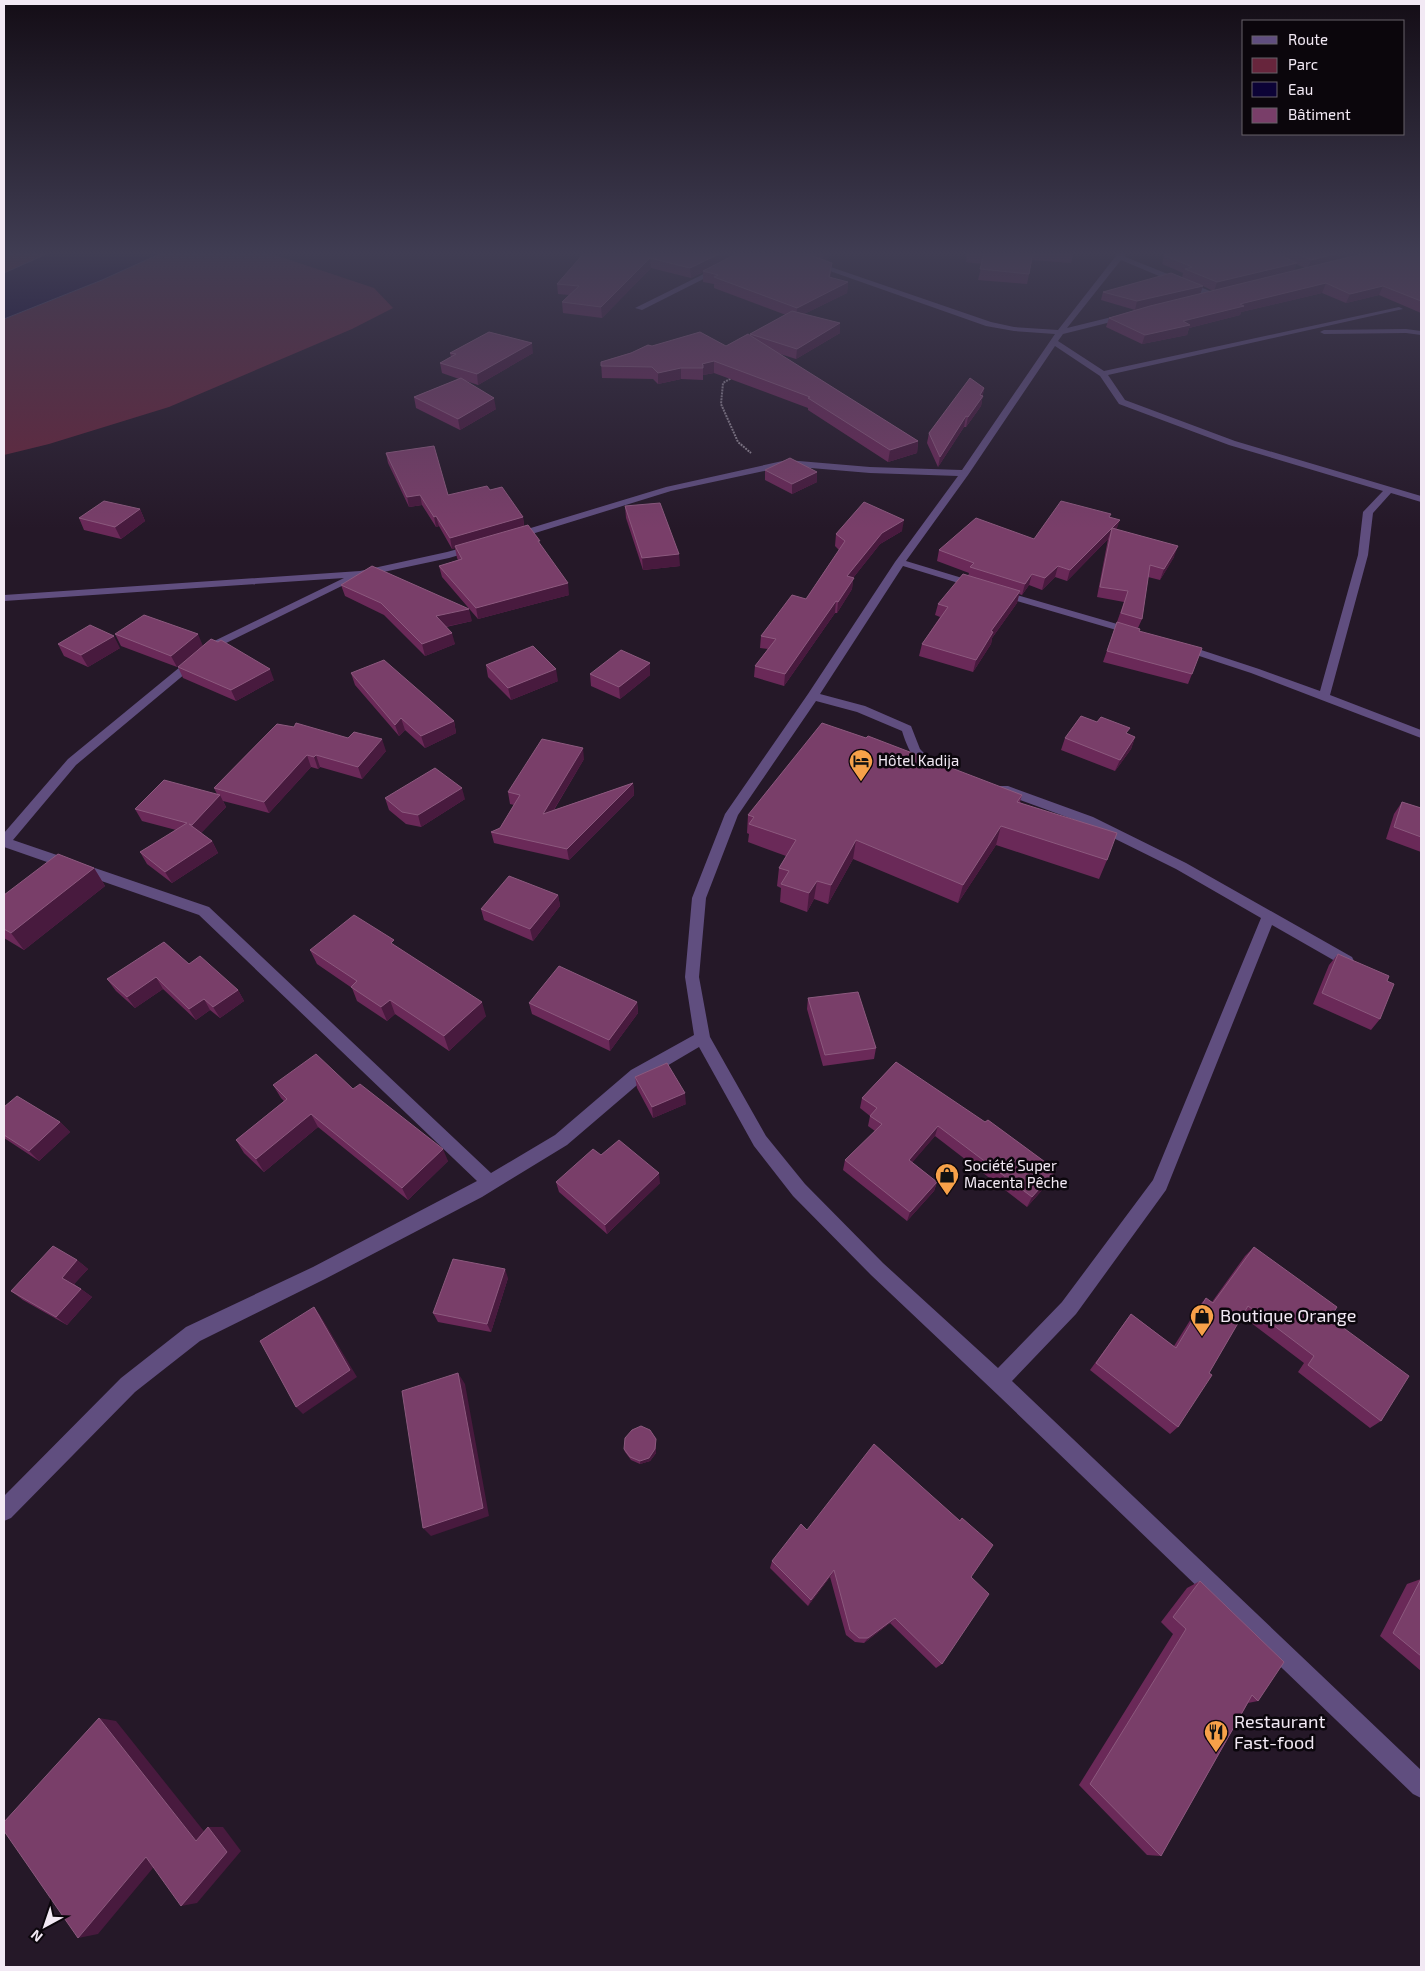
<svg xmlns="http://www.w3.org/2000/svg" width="1425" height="1971" font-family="'Exo 2',sans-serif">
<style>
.green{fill:#67253c}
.water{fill:#0c0336;stroke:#51486f}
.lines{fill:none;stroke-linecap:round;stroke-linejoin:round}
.path{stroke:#928794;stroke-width:2;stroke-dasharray:2 1;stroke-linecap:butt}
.minor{fill:#604e7f;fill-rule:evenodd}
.wall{fill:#6a2958;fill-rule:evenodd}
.shaded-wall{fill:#481a3e}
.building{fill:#793e69;stroke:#8c597e}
.labels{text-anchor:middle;stroke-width:5;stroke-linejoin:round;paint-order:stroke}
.poi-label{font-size:15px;fill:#f2e9f4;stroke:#0b060c;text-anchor:start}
.near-poi-label{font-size:18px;fill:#f2e9f4;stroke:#0b060c;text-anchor:start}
</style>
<rect width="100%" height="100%" fill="#251828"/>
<!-- green -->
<path class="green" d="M4,252h47l-47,21z
M164,252h102l108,36 19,20 -41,21 -183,78 -120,37 -45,11v-136l98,-39z"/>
<!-- water -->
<path class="water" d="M51,252h113l-62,28 -98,39v-46z"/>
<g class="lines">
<!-- path -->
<path class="path" d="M733,377l-10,6 -2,21 17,38 13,11"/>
<!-- minor -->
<path class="minor" d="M748,252h9l-115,58 -7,-2z
M776,252h11l204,70 23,5 44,3 61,-78h7l-3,4 92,37v4h-6l-88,-37 -54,68 61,-15 4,2 -1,2 -68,17 -5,7 46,30 295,-64 4,2 -295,66 17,25 110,41 186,55v6l-30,-9 -18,20 -5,42 -38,140 91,35v8l-170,-65 -73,-24 -2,-2 2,-2h8l73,24 61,22 38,-136 5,-43 20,-21 -154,-46 -110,-41 -19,-28 -45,-30 -87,129 -62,86 76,23 1,2 -5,3 -75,-23 -83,128 45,12 46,20 9,23 19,19 -6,4c-18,-5 -26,-25 -31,-41l-45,-19 -41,-11 -78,114 -32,83 -7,79 11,60 56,99 39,48 78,79 115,105 64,-66 91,-122 108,-262 -85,-49 -93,-46 -85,-31 -1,-3 1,-3h10l85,31 93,46 166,94 2,4 -2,4 -5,2 -5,-2 -70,-40 -106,265 -90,124 -64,67 409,389v28l-8,-4 -413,-397 -129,-122 -78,-79 -39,-50 -55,-99 -56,33 -76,65 -85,52 -157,82 -125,62 -65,51 -124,126 -7,3v-25l117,-118 65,-51 127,-60 164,-86 -278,-266 -195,-68v-14l64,-74 140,-115 136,-66 -340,23v-6l356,-24 87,-19 29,-8 4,1v4l-31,9 -89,19 -144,71 -140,117 -63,75 196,67 282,266 64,-38 76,-65 63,-35 -9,-58 7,-79 33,-84 83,-120 87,-132 63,-86 -88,-3 -83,-7 -116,25 -152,47 -4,1 -5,-3 1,-2 155,-47 121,-27 83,7 92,3 93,-136 -41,-3 -28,-5z
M1406,329l15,2v4l-15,-2 -82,1 -4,-2 4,-2z
M1000,590l138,40 2,2 -2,2h-8l-134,-39 -1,-2 1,-2z"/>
</g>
<!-- wall -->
<path class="wall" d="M585,252h249l-9,9 7,2 -2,15 18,4 -1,11 -43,21 36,19 -44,26 -19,-6 141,88 -1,12 -29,9 -80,-52v-2l-94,-35 -11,2v5l-22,-1 -23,5 -5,-5 -51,-1 -1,-16 51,-16h74l24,-10v-2l36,-19 -72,-27v-4l-11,-2v-10l-12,6 -40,-10 -49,50 -39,-5 -1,-11 7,-7 -11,-1 -1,-10z
M950,252h124l-3,11 -39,-3 -5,24 -49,-4 4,-16 -16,-2 1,-8z
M1174,252h247v61l-42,-18 -33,8 -24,-10 -81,19 -1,3 -51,13 -2,7 -45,9 -36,-17 3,-9 26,-8 -34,-10 2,-8 79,-14 1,-5 -21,-9 2,-9zM1296,264l9,4 -11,3zM1203,286l10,5 -13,3z
M450,353h83l-55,32 -12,-4 30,28 -36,21 -44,-22 -2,-11 45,-18 -17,-6 -2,-10 11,-6z
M984,388l-3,18 -15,21h-2l-26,40 -11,-24 2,-10z
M386,453l62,42 42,-5 33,27 1,9 16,19 29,50 -91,24 -36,-42 -3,-11 19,-6 -1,-2 -2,-10 -3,1 -13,-23 -3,1 -14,-22 -13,2 -21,-44z
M765,470l52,2v10l-25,12 -27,-14z
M625,506l55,60 -37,4 -17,-52z
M140,509l5,12 -24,18 -37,-9 -5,-12z
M1110,518l7,12 57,27 -14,23 -12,-3 -6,42 -4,9 1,3 53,43 -4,10 -85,-22 21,-60 -27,-5 11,-58 -41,42 -12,-4 -13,13 -13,-5 -7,10 -3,-1 -2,9 -25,35 -1,6 -18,28 -54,-16 3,-12 18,-27 -5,-2 3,-11 30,-28 1,-3 -32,-12 2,-11 95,-11z
M902,531l-22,13 -27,34 -1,11 -15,24h-2l-51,73 -30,-9 1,-11 13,-17 -8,-1 1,-12 45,-37 33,-49 -4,-4 1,-12z
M341,585l131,36 -26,6 9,17 -30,12 -41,-41 -39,-19z
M115,634l88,12 -26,21 -56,-21z
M58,644l62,4 -32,19 -24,-11z
M650,663v12l-30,24 -29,-13 -1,-12z
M486,665l72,16 -47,19 -23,-23z
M178,667l96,13 -38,21 -53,-23z
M351,673l103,48 2,12 -31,15 -20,-18 -6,6 -44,-51z
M277,724l109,27 -24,28 -42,-12 -2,2 -7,-2 -42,46 -46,-12 3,6 -25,26 11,8 6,12 -46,30 -25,-19 -7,-12 36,-22 -34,-9 -7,-12 82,-15 -3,-6z
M1128,734l7,3 -4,12 -16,22 -54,-21 4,-12z
M584,759l-30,51 79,-27 1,12 -65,65 -75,-17 -3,-11 9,-4 14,-23 -4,-1 -2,-12z
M1022,795l-2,7 87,58 -8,19 -103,-34 -38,58 -105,-44 -25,45 -14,-5 -7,13 -27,-10 1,-14 -4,-2 2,-18 7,-12 -38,-14 1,-8 -2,-1 1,-18z
M385,798l80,1 -44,28 -15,-3 -17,-14z
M1402,802l19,6v44l-35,-13 8,-25z
M94,868l11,18 -81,64 -20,-12v-43z
M558,895l2,11 -27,35 -49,-21 -3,-11z
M396,946l90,70 -37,35 -54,-37 -8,7 -30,-20 -5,-13 -35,-24 -7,-14z
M1338,954l49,27 -7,38 -9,11 -58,-26 16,-39z
M189,964l49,26 6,11 -24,17 -10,-8 -14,10 -33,-31 -28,19 -19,-17 -9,-12z
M808,998l68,50 -2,11 -51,7 -16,-57z
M637,1002l1,11 -28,38 -78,-37 -3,-11z
M896,1062l155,118 -24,27 -92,-71 -23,26 25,20 -3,9 -27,30 -64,-51 2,-10 30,-29 -7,-5 2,-10 -10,-8 2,-10z
M635,1077l51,27 -33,14 -16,-30z
M273,1085l80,4 95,72 -40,39 -90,-73 -54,45 -20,-19 -8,-13 48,-39 -3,-3z
M4,1107l56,15 10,10 -31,29 -35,-23z
M601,1155l59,28 -53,51 -48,-42 -3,-10z
M1254,1247l76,71 51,103 -11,7 -72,-56 6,-9 -62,-47 -33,57 -31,54 -8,7 -80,-64 41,-56 43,32 25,-40 7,-8 6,4 33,-46z
M77,1260l11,9 -14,15 18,13 -25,28 -44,-25 -12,-9z
M508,1278l-17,54 -53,-10 -5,-9z
M656,1442v11l-6,8 -10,3 -9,-4 -6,-8 -1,-3z
M962,1518l9,59 -29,87 -6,4 -46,-45 -26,20 -9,-1 -9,-7 -16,-58 -22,29 -38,-38 2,-7 35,-31 152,-9z
M1421,1579v92l-41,-35 27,-52z
M1200,1581l58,120 -10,2 -87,153 -14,-1 -68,-70 94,-151 -12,-12 26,-34z"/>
<!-- shaded-wall -->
<path class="shaded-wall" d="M723,252h20l-40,19v1l-12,6 -1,-10z
M823,252h11l-11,10z
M1343,252h33l-69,17 4,-9z
M650,258l1,10 -49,50 -1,-11z
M1297,263l-4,9 -79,19 3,-9z
M848,282l-1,11 -51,25 1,-10z
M1326,283l-4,10 -81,19 -1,3 -51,13 -2,7 -45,9 3,-9 38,-14 57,-17z
M1203,286l-3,9 -65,15 2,-9z
M1383,286l-4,9 -33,8 4,-9z
M840,323v10l-44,26 1,-10z
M532,343l1,10 -55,32 -1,-11z
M714,361v12l-11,2v5v-12l-1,-4z
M681,368v11l-23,5v-11z
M984,388l-3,18 -15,21 2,-10z
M494,398l2,11 -36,21 -2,-11z
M966,416l-2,11 -26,40 2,-10z
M918,441l-1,12 -29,9 2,-12z
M817,472v10l-25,12v-10z
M420,495l2,10 -13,2 -2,-10z
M140,509l5,12 -24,18 -6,-12z
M436,516l3,10 -3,1 -2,-10z
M523,517l1,10 -72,22 -2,-11z
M904,520l-2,11 -22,13 -27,34 -1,11 -15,24 1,-11 9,-26 35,-43z
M1120,520l-4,11 -4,-3 -4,11 -41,42 3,-11z
M1178,546l-4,11 -14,23 4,-11z
M679,554l1,12 -37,4 -1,-12z
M1058,566l-3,11 -13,13 3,-12z
M1032,574l-3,11 -7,10 3,-11z
M568,583l1,12 -91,24 -2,-11z
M1020,591l-3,12 -25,35 -1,6 -18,28 3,-12 15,-29z
M836,601l-1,12 -51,73 1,-12z
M469,609l3,12 -33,7 -3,-12z
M452,633l3,11 -30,12 -3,-12z
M198,634l5,12 -26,21 -6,-11z
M114,636l6,12 -32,19 -7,-12z
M650,663v12l-30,24 -1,-12z
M270,669l4,11 -38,21 -5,-11z
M556,669l2,12 -47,19 -3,-12z
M401,718l4,12 -6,6 -4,-11z
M454,721l2,12 -31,15 -4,-12z
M1135,737l-4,12 -16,22 5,-11z
M382,739l4,12 -24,28 -4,-12z
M583,748l1,11 -40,67 -1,-12z
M307,755l4,12 -42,46 -5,-11z
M316,755l4,12 -2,2 -4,-12z
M633,783l1,12 -65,65 -2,-11z
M462,788l3,11 -44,28 -3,-12z
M220,795l6,12 -28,29 -6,-11z
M1001,826l-5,19 -38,58 5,-18z
M856,840l-3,19 -25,45 3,-19z
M212,841l6,12 -46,30 -7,-11z
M94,868l11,18 -81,64 -13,-17z
M817,881l-3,18 -7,13 2,-19z
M558,895l2,11 -27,35 -3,-12z
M156,977l7,12 -28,19 -8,-11z
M238,990l6,11 -24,17 -7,-11z
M204,999l6,11 -14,10 -7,-11z
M390,1000l5,14 -8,7 -6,-14z
M482,1002l4,14 -37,35 -5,-15z
M637,1002l1,11 -28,38 -1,-11z
M685,1093l1,11 -33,14 -1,-11z
M311,1114l7,13 -54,45 -8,-13z
M60,1122l10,10 -31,29 -10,-10z
M938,1126l-3,10 -29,34 3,-10z
M443,1149l5,12 -40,39 -6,-12z
M1056,1170l-5,10 -24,27 5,-10z
M659,1173l1,10 -53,51 -2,-9z
M937,1182l-3,9 -27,30 3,-9z
M77,1260l11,9 -16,17 -10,-8z
M505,1269l3,9 -17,54 -4,-8z
M81,1289l11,8 -25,28 -11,-8z
M314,1307l6,8 37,62 -54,37 -7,-7z
M458,1373l7,11 24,132 -58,20 -8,-8z
M656,1439v14l-6,8 -10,3v-3z
M834,1570l-4,7 -22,29 3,-6z
M895,1618l-5,5 -26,20 4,-5z
M99,1718l17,3 95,119 -15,1z
M208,1827h15l18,24 -44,52 -16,3z
M163,1856l-65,78 -20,4 68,-81z"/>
<!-- building -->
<path class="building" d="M585,252h138l-33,16 -40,-10 -49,49 -39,-5 17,-16 -22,-2z
M740,252h61l31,11 -3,14 19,5 -51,26 -83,-31 4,-2 -15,-4z
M972,252h61l-4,22 -49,-5 4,-15z
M1174,252h99l24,11 -80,19 -32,-13 7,-2 -28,-12z
M1293,252h50l-32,8z
M1370,252h51v49l-38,-15 -33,8 -24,-11 -86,21 4,2 -61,15 7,4 -45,10 -36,-17 41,-12z
M1171,273l32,13 -66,15 -34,-9z
M792,311l48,12 -43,26 -47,-15z
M489,332l43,11 -55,31 -37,-11 16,-9 -6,-1z
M700,332l26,14 22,-12 170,107 -28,9 -82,-52 2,-1 -96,-36 -12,3 1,1v3h-22l-23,5 -6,-6 -51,-1v-4l30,-9 17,-8 4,1z
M461,378l33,20 -36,21 -44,-22z
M970,378l14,10 -4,7 3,1 -15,21 -2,-1 -26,41 -11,-24z
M434,446l14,49 39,-9 3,4 12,-3 21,30 -73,21 -14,-22 -2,1 -14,-22 -13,2 -21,-44z
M790,458l27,14 -25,12 -27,-14z
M104,501l36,8 -25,18 -36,-9z
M1061,501l50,13 -2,3 11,3 -50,50 -12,-4 -13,12 -13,-4 -7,10 -55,-17 4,-4 -35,-13 37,-32 58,21z
M864,502l40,18 -22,13 -35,43 7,2 -16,24 -2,-1 -51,73 -30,-8 21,-27 -15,-3 31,-41 14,4 39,-58 -9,-7z
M660,503l19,51 -37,4 -17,-52z
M528,525l12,16h-2l30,42 -92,25 -37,-42 23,-7 -7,-13z
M1112,528l66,18 -14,23 -14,-4 -8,54 -21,-6 7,-22 -28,-4z
M372,566l97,43 -33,7 16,17 -30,11 -41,-41 -40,-18z
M963,574l57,17 -29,40 2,1 -17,28 -54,-16 26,-37 -10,-3z
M144,615l54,19 -27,22 -56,-22z
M1117,622l23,7 -1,2 63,17 -10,26 -85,-23z
M90,625l24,11 -33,19 -23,-11z
M211,639l7,3 3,-2 49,29 -39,21 -53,-23z
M533,646l23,23 -48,19 -22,-23z
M621,650l29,13 -31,24 -29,-13z
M384,660l70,61 -33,15 -20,-18 -6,7 -44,-52z
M1081,716l16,6 4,-5 29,11 -4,5 9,4 -15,23 -55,-22z
M296,723l52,15 6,-6 28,7 -24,28 -42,-12 -2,2 -7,-2 -43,47 -50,-14 63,-64 17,3z
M822,723l44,15 2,-2 154,59 -5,7 100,31 -10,27 -106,-34 -38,59 -107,-45 -25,45 -14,-4 -8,12 -28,-9 8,-13 -10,-3 17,-28 -47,-16 5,-7 -6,-2z
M542,739l41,9 -40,66 90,-31 -66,66 -76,-17 9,-4 20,-33 -12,-3z
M435,768l27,20 -44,27 -16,-3 -17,-14z
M164,780l56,15 -28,30 -3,-1 23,17 -47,31 -25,-20 47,-29 -52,-14z
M1402,802l19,6v29l-27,-10z
M58,854l36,14 -83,65 -7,-4v-34z
M509,876l49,19 -28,34 -49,-20z
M354,915l40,25 -3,3 91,59 -38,34 -54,-36 -9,7 -30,-20 6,-6 -47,-31z
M164,942l25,22 11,-8 38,34 -25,17 -9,-8 -15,10 -33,-32 -29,20 -20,-18z
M1338,954l51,22 -2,5 7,3 -14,35 -58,-26z
M559,966l78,36 -28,38 -80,-37z
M858,992l18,56 -51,7 -17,-57z
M316,1054l37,35 7,-5 83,65 -41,39 -91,-74 -55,45 -20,-19 51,-41 -14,-14z
M896,1062l89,60 3,-2 68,50 -24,27 -94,-71 -29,34 28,22 -27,30 -65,-52 37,-36 -12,-8 7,-8 -15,-10z
M667,1063l18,30 -33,14 -17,-30z
M17,1096l43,26 -31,29 -25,-16v-28z
M619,1140l40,33 -54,52 -49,-43 37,-33 8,6z
M53,1246l24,14 -15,18 19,11 -25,28 -45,-26z
M1254,1247l83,60 -7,11 79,58 -28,45 -73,-56 6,-9 -66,-50 -39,67 3,2 -34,52 -82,-64 35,-49 45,34 30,-50 7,5z
M453,1259l52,10 -18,55 -54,-11z
M314,1307l36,63 -54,37 -36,-66z
M458,1373l25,135 -60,20 -21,-137z
M641,1426l9,4 6,9 -1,10 -6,9 -9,3 -10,-4 -6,-8 1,-11 7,-8z
M874,1444l86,77 2,-3 31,27 -22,32 18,17 -47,70 -47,-46 -27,20h-9l-9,-8 -16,-60 -23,30 -39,-39 29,-37 6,6z
M1421,1579v77l-28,-23z
M1200,1581l84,81 -26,39 -6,-6 -91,161 -71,-72 96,-155 -13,-12z
M99,1718l97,123 12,-14 19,25 -46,54 -35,-49 -68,81 -74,-107v-9z"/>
<!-- sky -->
<linearGradient id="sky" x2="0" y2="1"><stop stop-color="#140d16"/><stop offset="0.48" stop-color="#403d53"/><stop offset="1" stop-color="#403d53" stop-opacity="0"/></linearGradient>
<rect width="1425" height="528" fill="url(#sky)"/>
<!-- icons -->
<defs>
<g id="hotel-pin" transform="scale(1.25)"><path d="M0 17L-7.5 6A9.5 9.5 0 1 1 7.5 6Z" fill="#f7a149" stroke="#0b060c"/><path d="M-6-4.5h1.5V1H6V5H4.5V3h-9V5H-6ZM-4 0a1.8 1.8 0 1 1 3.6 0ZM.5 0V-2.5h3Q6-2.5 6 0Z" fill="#111"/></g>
<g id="shop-pin" transform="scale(1.25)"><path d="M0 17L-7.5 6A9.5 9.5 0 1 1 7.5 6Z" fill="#f7a149" stroke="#0b060c"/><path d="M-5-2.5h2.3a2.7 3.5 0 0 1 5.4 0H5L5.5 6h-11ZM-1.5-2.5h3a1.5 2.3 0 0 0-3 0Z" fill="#111"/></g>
<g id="restaurant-pin" transform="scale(1.25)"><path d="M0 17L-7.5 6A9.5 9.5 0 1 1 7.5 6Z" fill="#f7a149" stroke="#0b060c"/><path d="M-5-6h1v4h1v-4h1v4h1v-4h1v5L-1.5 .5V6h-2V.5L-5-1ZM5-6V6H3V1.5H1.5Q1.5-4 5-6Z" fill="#111"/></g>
</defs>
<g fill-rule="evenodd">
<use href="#hotel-pin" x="861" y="761"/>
<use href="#shop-pin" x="947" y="1175"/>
<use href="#shop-pin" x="1202" y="1316"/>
<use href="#restaurant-pin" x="1216" y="1732"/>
</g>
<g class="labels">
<!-- poi labels -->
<g class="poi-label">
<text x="878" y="766">Hôtel Kadija</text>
<text x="964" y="1171">Société Super<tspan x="964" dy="17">Macenta Pêche</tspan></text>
</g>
<!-- near-poi labels -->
<g class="near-poi-label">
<text x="1220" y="1322">Boutique Orange</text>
<text x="1234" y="1728">Restaurant<tspan x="1234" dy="21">Fast-food</tspan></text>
</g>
</g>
<!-- border -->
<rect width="1425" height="1971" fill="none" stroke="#f2e9f4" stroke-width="10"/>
<!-- legend -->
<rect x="1242" y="20" width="162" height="115" fill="#0b060c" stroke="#676169"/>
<rect x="1252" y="36" width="25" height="8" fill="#604e7f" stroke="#676169"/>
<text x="1288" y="45" font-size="15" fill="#f2e9f4">Route</text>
<rect x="1252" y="58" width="25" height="15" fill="#67253c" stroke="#676169"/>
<text x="1288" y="70" font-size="15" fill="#f2e9f4">Parc</text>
<rect x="1252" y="82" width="25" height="15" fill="#0c0336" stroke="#676169"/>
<text x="1288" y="95" font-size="15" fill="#f2e9f4">Eau</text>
<rect x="1252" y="108" width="25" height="15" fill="#793e69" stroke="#676169"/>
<text x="1288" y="120" font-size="15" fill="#f2e9f4">Bâtiment</text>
<!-- north arrow -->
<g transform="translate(45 1926) rotate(220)" stroke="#0b060c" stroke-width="4" paint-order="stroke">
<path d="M0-4L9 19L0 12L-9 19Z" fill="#f2e9f4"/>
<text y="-8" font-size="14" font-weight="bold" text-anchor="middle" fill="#f2e9f4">N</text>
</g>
</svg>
